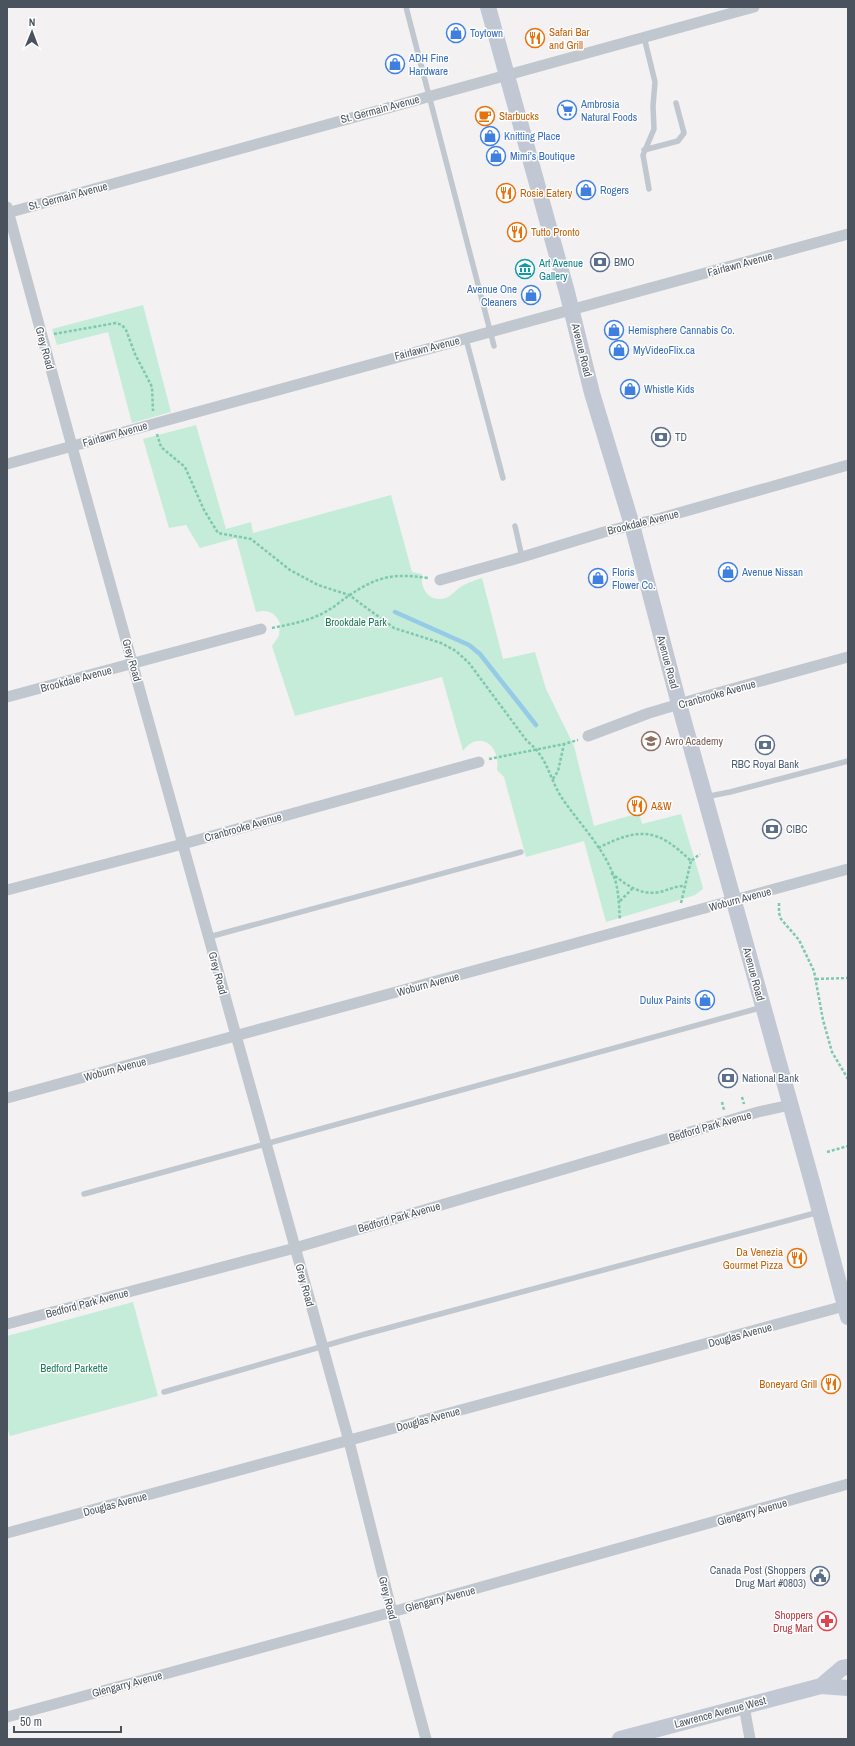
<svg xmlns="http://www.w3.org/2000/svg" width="855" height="1746" font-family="'Archivo Narrow',sans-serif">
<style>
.green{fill:#c4ecd9}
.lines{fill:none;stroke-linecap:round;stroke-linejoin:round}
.stream{stroke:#95cbe6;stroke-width:4.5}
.path{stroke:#7ec8ad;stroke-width:2.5;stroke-dasharray:3 2;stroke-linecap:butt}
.service{stroke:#c0c7ce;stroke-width:5.5}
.minor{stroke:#c0c7ce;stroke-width:11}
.secondary{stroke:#c1c7d3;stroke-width:16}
.labels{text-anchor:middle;stroke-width:3;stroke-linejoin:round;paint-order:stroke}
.food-label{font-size:11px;fill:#c56008;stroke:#fff;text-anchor:start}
.shop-label{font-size:11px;fill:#366cbe;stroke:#fff;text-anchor:start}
.street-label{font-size:11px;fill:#4a525d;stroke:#fff}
.service-label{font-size:11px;fill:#4e5e75;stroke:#fff;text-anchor:start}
.culture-label{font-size:11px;fill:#0d838f;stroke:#fff;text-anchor:start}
.park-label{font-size:11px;fill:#1f7a58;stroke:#fff}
.education-label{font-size:11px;fill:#785e54;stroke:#fff;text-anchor:start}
.health-label{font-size:11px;fill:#be3a42;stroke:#fff;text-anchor:end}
</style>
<rect width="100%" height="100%" fill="#f3f1f1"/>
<!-- green -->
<path class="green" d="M143,305l28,107 -39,11 -24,-91 -51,13 -5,-16z
M196,425l30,104 25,-7 2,11 138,-38 21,77 10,2c-2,15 7,29 24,24 7,-3 11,-10 18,-13 5,-3 12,-5 18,-7l21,81 32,-7 11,37 28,57 20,80 45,-13 3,11 39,-10 21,70 1,5 -8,6 -6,2 -83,25 -22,-81 -58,16 -22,-80 -7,-7c4,-26 -19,-40 -34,-19l-21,-74 -147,39 -23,-70 7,-10 1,-13c-5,-11 -13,-14 -24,-11l-20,-74 -36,10 -14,-23 -17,3 -26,-89z
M133,1302l25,94 -148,40 -3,-9v-91z"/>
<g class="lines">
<!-- stream -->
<path class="stream" d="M395,612l74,33 11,9 56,71"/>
<!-- path -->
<path class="path" d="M54,334l62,-11 6,2 4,5 9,24 17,33 1,24
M157,434l4,13 24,20 19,43 14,23 33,6 39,31 28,15 31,10 45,33 47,15 15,8 13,12 58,78c20,16 21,33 33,54 18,28 47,55 56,88 3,13 3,24 4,37
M272,628c19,-4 38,-7 55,-17 7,-4 14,-10 20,-14 30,-21 46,-24 81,-19
M489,759l75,-15 14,-4
M553,779l5,-8 6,-27
M598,848c42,-21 59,-20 93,13l9,-7
M611,873c15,11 28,23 49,19 8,-2 15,-6 24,-6
M620,901l12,-12
M681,903l10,-42
M779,903v10l2,6 18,21 15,31 9,49 9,32 16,27
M816,979l32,-1
M742,1097l2,7
M722,1102l2,8
M827,1152l21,-6"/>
<!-- service -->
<path class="service" d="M406,7l88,339
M644,37l11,45 -2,24 1,23 -11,26 6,34
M644,150l34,-9 6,-8 -8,-30
M466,339l37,139
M515,526l7,31
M705,797l25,-5 118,-31
M209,937l312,-85
M84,1194l679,-187
M164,1392l198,-57 457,-123"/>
<!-- minor -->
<path class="minor" d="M7,207l69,254 273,980 43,171 34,127
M7,213l747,-206
M7,464l841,-230
M440,580l82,-23 82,-25 57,-14 187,-53
M7,697l254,-68
M588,736l61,-23 61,-18 138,-38
M7,890l176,-46 296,-82
M7,1098l841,-229
M7,1324l288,-76 463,-136 32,-7
M7,1533l841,-228
M744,1706l6,33
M7,1717l385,-105 456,-128"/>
<!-- secondary -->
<path class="secondary" d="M488,7l79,285 25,101 40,132 47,179 133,478 36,135
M821,1686l21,-18 6,-1
M620,1739l201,-53 27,2"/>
</g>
<!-- icons -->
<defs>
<g id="shop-ring" transform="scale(1)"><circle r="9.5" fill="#fff" stroke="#3f7fe0" stroke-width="1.5"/><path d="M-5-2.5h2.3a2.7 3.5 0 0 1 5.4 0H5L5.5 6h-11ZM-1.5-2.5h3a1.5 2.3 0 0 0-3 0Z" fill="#3f7fe0"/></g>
<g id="restaurant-ring" transform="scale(1)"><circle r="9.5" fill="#fff" stroke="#e8710a" stroke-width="1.5"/><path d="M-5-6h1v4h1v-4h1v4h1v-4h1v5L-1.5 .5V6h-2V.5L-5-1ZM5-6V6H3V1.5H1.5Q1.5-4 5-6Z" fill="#e8710a"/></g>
<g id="supermarket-ring" transform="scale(1)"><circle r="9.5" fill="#fff" stroke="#3f7fe0" stroke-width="1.5"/><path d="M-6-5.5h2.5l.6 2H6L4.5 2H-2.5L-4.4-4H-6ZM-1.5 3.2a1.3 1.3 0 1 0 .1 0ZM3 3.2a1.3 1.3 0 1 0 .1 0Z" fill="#3f7fe0"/></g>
<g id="cafe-ring" transform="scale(1)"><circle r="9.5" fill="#fff" stroke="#e8710a" stroke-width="1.5"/><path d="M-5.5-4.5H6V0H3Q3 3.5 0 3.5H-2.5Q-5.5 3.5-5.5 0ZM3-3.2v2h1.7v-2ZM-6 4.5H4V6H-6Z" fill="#e8710a"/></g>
<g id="bank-ring" transform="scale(1)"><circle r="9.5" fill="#fff" stroke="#5c6f8a" stroke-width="1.5"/><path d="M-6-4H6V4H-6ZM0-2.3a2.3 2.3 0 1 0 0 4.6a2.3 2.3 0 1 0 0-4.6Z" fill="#5c6f8a"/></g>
<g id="museum-ring" transform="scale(1)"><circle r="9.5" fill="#fff" stroke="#0f9aa8" stroke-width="1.5"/><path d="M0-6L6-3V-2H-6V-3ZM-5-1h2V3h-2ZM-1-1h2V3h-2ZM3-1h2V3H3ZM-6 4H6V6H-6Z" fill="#0f9aa8"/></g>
<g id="school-ring" transform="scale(1)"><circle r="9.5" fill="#fff" stroke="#8d6e63" stroke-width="1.5"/><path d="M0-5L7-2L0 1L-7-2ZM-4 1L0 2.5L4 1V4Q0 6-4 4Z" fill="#8d6e63"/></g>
<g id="civic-ring" transform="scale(1)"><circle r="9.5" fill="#fff" stroke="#5c6f8a" stroke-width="1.5"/><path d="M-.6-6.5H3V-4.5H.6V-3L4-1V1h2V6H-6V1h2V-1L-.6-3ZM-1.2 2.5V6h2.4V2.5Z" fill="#5c6f8a"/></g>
<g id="pharmacy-ring" transform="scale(1)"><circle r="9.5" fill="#fff" stroke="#e0444e" stroke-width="1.5"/><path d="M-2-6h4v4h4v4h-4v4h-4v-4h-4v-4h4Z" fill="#e0444e"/></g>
</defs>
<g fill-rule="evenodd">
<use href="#shop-ring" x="456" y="33"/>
<use href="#restaurant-ring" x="535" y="38"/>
<use href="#shop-ring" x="395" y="64"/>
<use href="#supermarket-ring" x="567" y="110"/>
<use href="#cafe-ring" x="485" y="116"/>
<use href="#shop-ring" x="490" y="136"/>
<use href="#shop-ring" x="496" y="156"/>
<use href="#shop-ring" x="586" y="190"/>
<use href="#restaurant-ring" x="506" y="193"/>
<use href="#restaurant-ring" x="517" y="232"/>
<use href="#bank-ring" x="600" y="262"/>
<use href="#museum-ring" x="525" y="269"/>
<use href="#shop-ring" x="531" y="295"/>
<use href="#shop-ring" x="614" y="330"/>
<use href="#shop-ring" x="619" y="350"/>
<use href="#shop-ring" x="630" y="389"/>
<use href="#bank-ring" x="661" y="437"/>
<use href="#shop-ring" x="728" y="572"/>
<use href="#shop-ring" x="598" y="578"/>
<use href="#school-ring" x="651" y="741"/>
<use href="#bank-ring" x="765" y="745"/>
<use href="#restaurant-ring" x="637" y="806"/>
<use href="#bank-ring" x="772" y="829"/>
<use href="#shop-ring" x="705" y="1000"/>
<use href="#bank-ring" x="728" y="1078"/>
<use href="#restaurant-ring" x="797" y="1258"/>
<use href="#restaurant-ring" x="831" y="1384"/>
<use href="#civic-ring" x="820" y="1576"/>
<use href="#pharmacy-ring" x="827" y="1621"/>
</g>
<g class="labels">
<!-- food labels -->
<g class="food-label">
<text x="549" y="36">Safari Bar<tspan x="549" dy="13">and Grill</tspan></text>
<text x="499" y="120">Starbucks</text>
<text x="520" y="197">Rosie Eatery</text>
<text x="531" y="236">Tutto Pronto</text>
<text x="651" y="810">A&amp;W</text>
<text x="783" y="1256" text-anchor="end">Da Venezia<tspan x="783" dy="13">Gourmet Pizza</tspan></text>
<text x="817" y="1388" text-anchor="end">Boneyard Grill</text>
</g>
<!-- shop labels -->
<g class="shop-label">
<text x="470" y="37">Toytown</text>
<text x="409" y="62">ADH Fine<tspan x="409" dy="13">Hardware</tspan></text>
<text x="581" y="108">Ambrosia<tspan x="581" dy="13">Natural Foods</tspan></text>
<text x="504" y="140">Knitting Place</text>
<text x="510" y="160">Mimi's Boutique</text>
<text x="600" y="194">Rogers</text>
<text x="517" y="293" text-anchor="end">Avenue One<tspan x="517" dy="13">Cleaners</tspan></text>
<text x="628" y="334">Hemisphere Cannabis Co.</text>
<text x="633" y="354">MyVideoFlix.ca</text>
<text x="644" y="393">Whistle Kids</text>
<text x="612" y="576">Floris<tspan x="612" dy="13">Flower Co.</tspan></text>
<text x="742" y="576">Avenue Nissan</text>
<text x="691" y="1004" text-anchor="end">Dulux Paints</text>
</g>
<!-- street labels -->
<g class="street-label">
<text transform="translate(380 109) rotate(-15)" y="4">St. Germain Avenue</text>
<text transform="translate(68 196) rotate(-15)" y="4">St. Germain Avenue</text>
<text transform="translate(740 264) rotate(-15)" y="4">Fairlawn Avenue</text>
<text transform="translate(45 348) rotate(75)" y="4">Grey Road</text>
<text transform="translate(427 348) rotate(-14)" y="4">Fairlawn Avenue</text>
<text transform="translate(582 350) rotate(76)" y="4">Avenue Road</text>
<text transform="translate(115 434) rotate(-16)" y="4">Fairlawn Avenue</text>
<text transform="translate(643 522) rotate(-14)" y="4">Brookdale Avenue</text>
<text transform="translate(132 660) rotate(74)" y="4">Grey Road</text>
<text transform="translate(668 662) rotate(75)" y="4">Avenue Road</text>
<text transform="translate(76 679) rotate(-15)" y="4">Brookdale Avenue</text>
<text transform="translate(717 694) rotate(-16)" y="4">Cranbrooke Avenue</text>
<text transform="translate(243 827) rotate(-16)" y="4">Cranbrooke Avenue</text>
<text transform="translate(740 899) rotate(-15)" y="4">Woburn Avenue</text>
<text transform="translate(218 973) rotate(75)" y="4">Grey Road</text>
<text transform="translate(754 974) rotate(75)" y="4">Avenue Road</text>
<text transform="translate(428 984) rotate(-15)" y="4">Woburn Avenue</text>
<text transform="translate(115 1069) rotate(-15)" y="4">Woburn Avenue</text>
<text transform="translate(710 1126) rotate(-16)" y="4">Bedford Park Avenue</text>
<text transform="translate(399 1217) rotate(-16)" y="4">Bedford Park Avenue</text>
<text transform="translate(305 1285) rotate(75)" y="4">Grey Road</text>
<text transform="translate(87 1303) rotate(-15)" y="4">Bedford Park Avenue</text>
<text transform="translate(740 1335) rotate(-15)" y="4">Douglas Avenue</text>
<text transform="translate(428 1419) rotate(-15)" y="4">Douglas Avenue</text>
<text transform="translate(115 1504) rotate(-15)" y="4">Douglas Avenue</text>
<text transform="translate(752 1512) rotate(-16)" y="4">Glengarry Avenue</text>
<text transform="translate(388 1598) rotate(76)" y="4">Grey Road</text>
<text transform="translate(440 1599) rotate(-15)" y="4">Glengarry Avenue</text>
<text transform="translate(127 1684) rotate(-15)" y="4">Glengarry Avenue</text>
<text transform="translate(720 1712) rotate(-15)" y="4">Lawrence Avenue West</text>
</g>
<!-- service labels -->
<g class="service-label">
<text x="614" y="266">BMO</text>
<text x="675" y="441">TD</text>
<text x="765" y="768" text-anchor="middle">RBC Royal Bank</text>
<text x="786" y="833">CIBC</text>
<text x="742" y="1082">National Bank</text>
<text x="806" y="1574" text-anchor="end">Canada Post (Shoppers<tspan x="806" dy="13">Drug Mart #0803)</tspan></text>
</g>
<!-- culture labels -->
<g class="culture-label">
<text x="539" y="267">Art Avenue<tspan x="539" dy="13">Gallery</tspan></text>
</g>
<!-- park labels -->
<g class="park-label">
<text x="356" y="626">Brookdale Park</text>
<text x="74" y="1372">Bedford Parkette</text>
</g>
<!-- education labels -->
<g class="education-label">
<text x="665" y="745">Avro Academy</text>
</g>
<!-- health labels -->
<g class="health-label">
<text x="813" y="1619">Shoppers<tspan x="813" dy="13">Drug Mart</tspan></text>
</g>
</g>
<!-- border -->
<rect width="855" height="1746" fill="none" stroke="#4a525d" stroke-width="16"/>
<!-- north arrow -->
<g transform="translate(32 32) rotate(1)" stroke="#ffffff" stroke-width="3" paint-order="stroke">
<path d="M0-3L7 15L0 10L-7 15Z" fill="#4a525d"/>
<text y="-6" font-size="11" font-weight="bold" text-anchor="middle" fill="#4a525d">N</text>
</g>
<!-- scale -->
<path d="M14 1726v6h107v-6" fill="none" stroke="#4a525d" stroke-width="2"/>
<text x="20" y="1726" font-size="12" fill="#4a525d" stroke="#ffffff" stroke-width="3" paint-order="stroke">50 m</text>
</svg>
